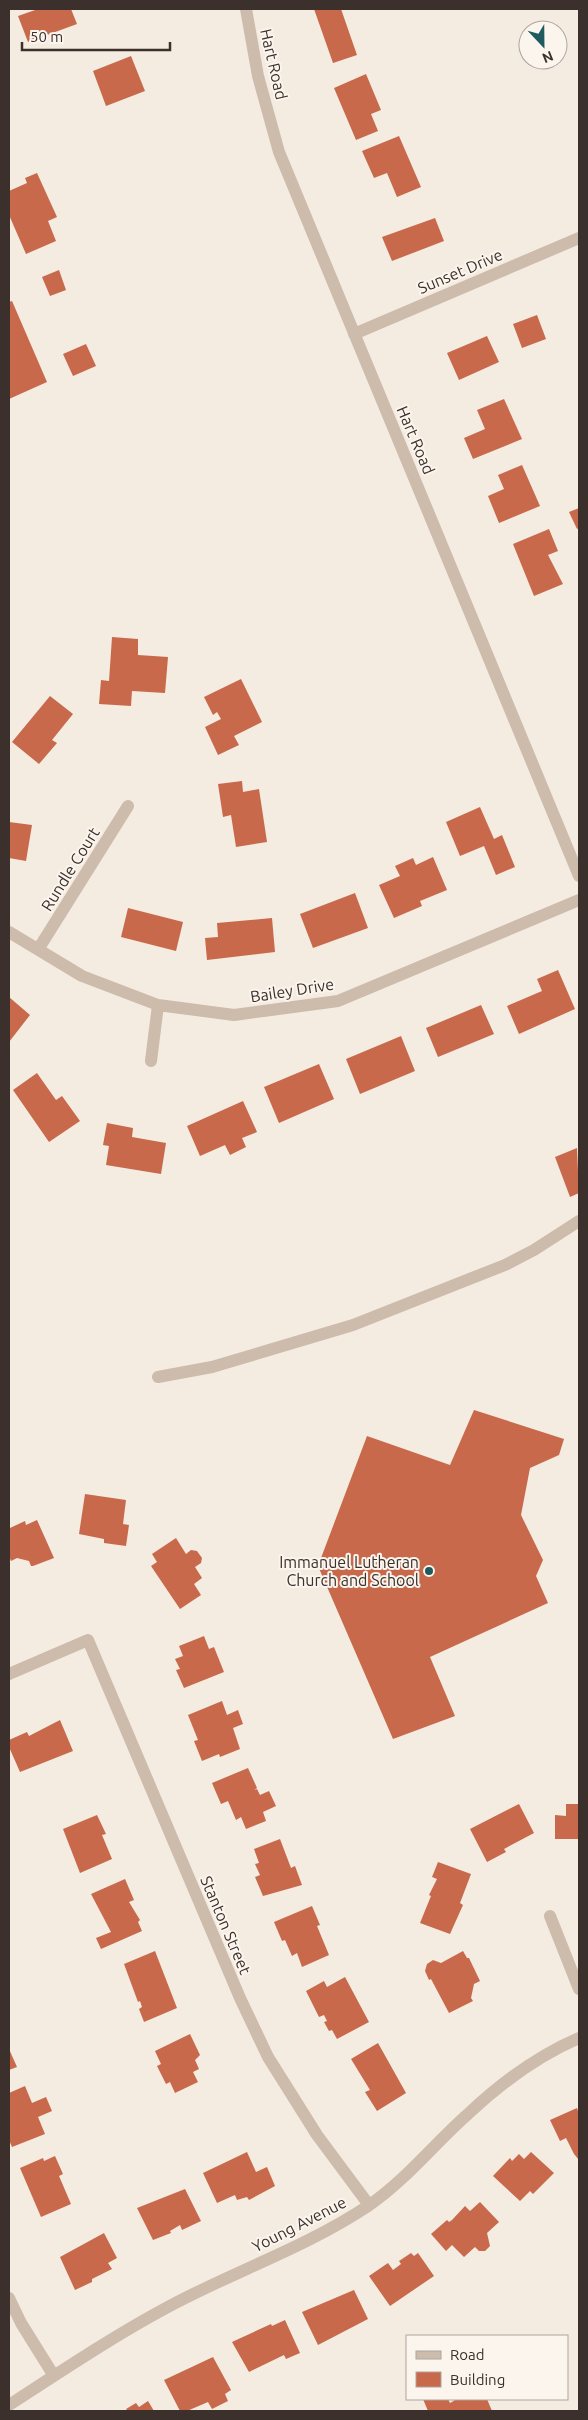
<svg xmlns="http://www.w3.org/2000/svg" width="588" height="2420" font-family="Ubuntu,sans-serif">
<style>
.building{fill:#c8694b}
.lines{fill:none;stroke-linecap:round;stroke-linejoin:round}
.minor{stroke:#cdbbac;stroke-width:12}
.poi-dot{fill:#1f5a5e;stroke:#fbf5ee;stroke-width:2}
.labels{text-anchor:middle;stroke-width:4;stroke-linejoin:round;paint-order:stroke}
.street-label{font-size:16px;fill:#3b302b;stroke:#fbf5ee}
.poi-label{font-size:16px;fill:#3b302b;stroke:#fbf5ee;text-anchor:end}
</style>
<rect width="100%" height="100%" fill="#f4ebe1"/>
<!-- building -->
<path class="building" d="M38,9h33l6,15 -49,18 -10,-26z
M314,9h27l16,46 -24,8z
M131,56l14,35 -39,15 -13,-35z
M366,74l15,36 -10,4 7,17 -22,9 -22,-52z
M399,136l22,51 -24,10 -10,-24 -13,5 -12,-27z
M37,173l20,44 -9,4 8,20 -30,13 -17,-39v-24l18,-8 -2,-5z
M435,218l9,23 -52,20 -10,-24z
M59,270l7,20 -16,6 -8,-19z
M12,301l35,81 -38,17v-97z
M537,315l9,24 -24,9 -9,-24z
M487,336l12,26 -40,18 -12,-27z
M86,344l10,22 -23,10 -10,-22z
M504,399l18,40 -49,20 -9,-21 21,-9 -8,-19z
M522,465l18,41 -41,17 -11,-27 16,-7 -6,-14z
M579,508v20l-2,1 -8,-17z
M549,529l9,22 -10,4 15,29 -29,12 -21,-52z
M112,637l26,2v16l30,2 -3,36 -33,-2 -1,15 -32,-2 2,-24 8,1z
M241,679l21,43 -28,14 5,9 -21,10 -13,-28 16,-8 -4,-7 -4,3 -9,-18z
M50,696l23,18 -21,26 5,3 -18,21 -27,-22z
M242,781l1,11 16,-3 8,53 -31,5 -5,-32 -8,2 -5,-33z
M480,807l14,32 8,-4 13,32 -19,8 -12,-29 -24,10 -14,-34z
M9,822l23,3 -6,36 -17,-3z
M433,857l14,33 -27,11 2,5 -28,12 -15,-33 21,-9 -5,-10 18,-8 3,7z
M355,893l13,35 -55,20 -13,-34z
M128,908l55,14 -7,29 -55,-14z
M272,918l3,34 -68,8 -2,-22 13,-1 -1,-14z
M558,970l17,39 -56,25 -12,-28 35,-15 -5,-12z
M9,997l21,18 -21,27z
M481,1005l13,29 -56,23 -12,-29z
M401,1036l14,35 -55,23 -14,-35z
M319,1064l15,35 -55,24 -15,-36z
M37,1073l19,27 6,-4 18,25 -31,21 -36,-52z
M243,1101l14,31 -15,6 4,9 -16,8 -5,-10 -25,11 -13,-30z
M107,1123l26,5 -1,9 34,6 -5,31 -55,-9 3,-19 -6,-1z
M577,1148l2,45 -9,4 -15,-40z
M474,1410l90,29 -5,16 -29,13 -9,47 22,45 -7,16 12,27 -118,54 25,59 -62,23 -75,-173 49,-130 83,29z
M85,1494l41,6 -3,24 6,1 -3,21 -22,-3v-4l-25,-5z
M37,1520l17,38 -21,8h-2l-2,-5 -12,-3 -6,3 -2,-5 1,-28 15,-7 1,4z
M176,1538l10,16 5,-4 6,1 5,7 -1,5 -6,4 7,11 -8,6 7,11 -21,14 -29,-43 6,-4 -5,-8z
M204,1636l5,13 5,-2 10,25 -40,16 -8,-18 4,-1 -5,-10 8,-3 -4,-10z
M222,1701l5,14 11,-5 5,14 -10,4 7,21 -20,8 -1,-3 -17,7 -8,-20 4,-1 -10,-25z
M60,1720l13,31 -53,21 -11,-25v-7l18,-8 2,4z
M248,1768l9,20 -3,2 3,-1 3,6 9,-4 7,15 -13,6 3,9 -20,8 -5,-12 -5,3 -8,-19 -7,3 -9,-21z
M519,1804l15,29 -30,16 2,3 -19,10 -17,-33z
M566,1804h13v35h-24v-24l11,1z
M97,1815l9,19 -4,1 10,24 -32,14 -17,-44z
M280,1839l11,29 4,-2 7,19 -39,11 -8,-19 5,-2 -5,-11 4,-1 -5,-14z
M438,1862l33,12 -11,29 3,2 -13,29 -30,-11 11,-27 -2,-1 8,-16 -5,-2z
M125,1879l9,21 -5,2 11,18 -2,2 4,9 -41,18 -5,-11 15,-6 -20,-38z
M312,1906l8,19 -3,1 12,29 -27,12 -5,-14 -5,3 -7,-16 -3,1 -8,-19z
M155,1951l22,57 -33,14 -5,-13 3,-2 -2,-6 -2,1 -14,-38z
M463,1951l4,7h2l11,23 -6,3 -3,14 2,3 -24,12 -18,-34 -2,1 -4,-9 2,-7 6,-4 8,3z
M345,1977l24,45 -32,17 -5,-9 -3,1 -5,-9 3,-1 -3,-6 -5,2 -13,-26 18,-10 3,6z
M190,2034l10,21 -5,5 4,9 -6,3 5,10 -23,11 -5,-11 -4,2 -9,-18 4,-2 -6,-13z
M378,2043l28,50 -29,18 -12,-19 5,-2 -19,-31z
M9,2049l8,18 -8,3z
M25,2086l7,17 14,-6 6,14 -14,6 7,17 -33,13 -3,-7v-47z
M577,2108l2,6v46l-5,-6 -8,-16 -6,3 -10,-21z
M247,2152l9,20 11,-5 8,19 -26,14 -2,-3 -10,3 -2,-5 -18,8 -14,-30z
M531,2152l23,21 -21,21 -3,-3 -10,10 -27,-25 17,-18 2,3 7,-7 5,5z
M55,2156l8,18 -4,2 12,28 -30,13 -21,-49 23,-10 1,3z
M185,2189l16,32 -19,9 -2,-5 -10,6 1,2 -18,7 -16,-32z
M480,2202l19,20 -12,11 3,13 -5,5h-6l-4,-4 -11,10 -12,-12 -6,6 -15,-17 16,-14 2,2 3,-2 13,-14 5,5z
M104,2233l13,25 -9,5 4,6 -20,10v3l-17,8 -15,-33z
M411,2253l3,3 4,-3 16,23 -44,30 -21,-30 19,-13 5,7 8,-6 -2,-3z
M354,2290l14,29 -50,26 -16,-33z
M285,2320l15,33 -14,6 -2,-4 -35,17 -17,-30 39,-18 1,2z
M213,2357l18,33 -6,4 3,7 -16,8 -4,-7 -21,9h-7l-16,-31z
M423,2399h25l2,4 7,-4h30l5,12h-64z
M148,2401l6,10h-26l-2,-2 10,-6 3,4z"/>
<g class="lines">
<!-- minor -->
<path class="minor" d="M246,9l12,67 21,76 300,724
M354,334l225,-96
M9,932l73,44 76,29 76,10 104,-14 241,-101
M39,948l89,-142
M151,1061l7,-56
M158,1377l54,-10 141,-42 152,-60 29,-15 45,-29
M9,1674l79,-34 152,358 28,59 49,78 52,70
M550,1916l29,73
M9,2298l12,25 33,53
M9,2405c51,-33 103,-68 157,-97 66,-36 139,-60 202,-102 38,-26 66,-62 100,-92 33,-31 69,-58 111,-76"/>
</g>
<!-- markers -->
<circle class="poi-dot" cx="429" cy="1571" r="5"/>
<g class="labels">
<!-- street labels -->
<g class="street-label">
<text transform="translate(274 64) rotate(77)" y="6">Hart Road</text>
<text transform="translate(460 271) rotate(-23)" y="6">Sunset Drive</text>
<text transform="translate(416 440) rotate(67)" y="6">Hart Road</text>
<text transform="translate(70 869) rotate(-58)" y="6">Rundle Court</text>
<text transform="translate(292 990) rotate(-9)" y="6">Bailey Drive</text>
<text transform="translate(226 1925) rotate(67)" y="6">Stanton Street</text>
<text transform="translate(299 2224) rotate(-27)" y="6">Young Avenue</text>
</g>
<!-- poi labels -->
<g class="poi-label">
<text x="419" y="1568">Immanuel Lutheran<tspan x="419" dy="18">Church and School</tspan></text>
</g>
</g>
<!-- border -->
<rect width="588" height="2420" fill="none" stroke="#3b302b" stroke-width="20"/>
<!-- legend -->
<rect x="406" y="2335" width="162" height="65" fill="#fbf5ee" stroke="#aea6a0"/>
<rect x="416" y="2351" width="25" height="8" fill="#cdbbac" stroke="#aea6a0"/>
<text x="450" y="2360" font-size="15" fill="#3b302b">Road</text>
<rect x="416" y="2372" width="25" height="15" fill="#c8694b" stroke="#aea6a0"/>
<text x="450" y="2385" font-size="15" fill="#3b302b">Building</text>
<!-- north arrow -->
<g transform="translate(543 45) rotate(158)"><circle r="24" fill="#fbf5ee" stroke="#aea6a0"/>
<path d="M0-4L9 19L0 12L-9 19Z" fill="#1f5a5e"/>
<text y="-8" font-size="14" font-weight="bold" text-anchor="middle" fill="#3b302b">N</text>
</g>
<!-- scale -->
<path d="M22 42v8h148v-8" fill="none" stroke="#3b302b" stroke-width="2.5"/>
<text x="30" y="42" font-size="15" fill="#3b302b" stroke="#fbf5ee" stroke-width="4" paint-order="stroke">50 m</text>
</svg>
